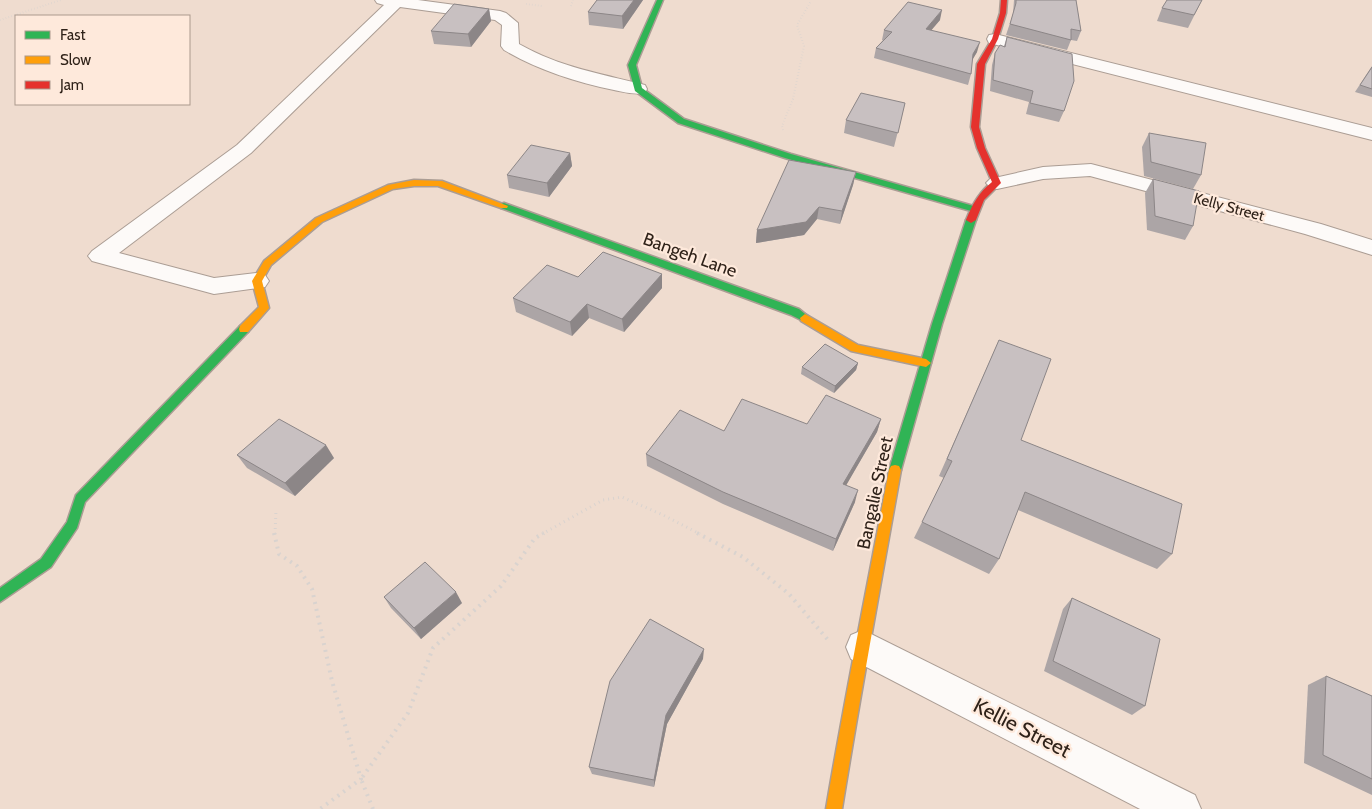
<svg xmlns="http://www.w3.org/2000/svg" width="1372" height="809" viewBox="0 0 1372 809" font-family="Cabin,sans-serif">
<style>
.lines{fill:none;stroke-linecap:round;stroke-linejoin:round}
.street-casing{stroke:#ab9d94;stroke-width:2}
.fast-casing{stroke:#ab9d94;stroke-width:3}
.slow-casing{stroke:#ab9d94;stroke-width:3}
.jam-casing{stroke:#ab9d94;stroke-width:3}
.path-far2{stroke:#d9d3cf;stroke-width:2;stroke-dasharray:0.5 2.5;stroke-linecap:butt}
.path-far1{stroke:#d9d3cf;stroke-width:3;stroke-dasharray:1 4;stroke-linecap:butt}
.path{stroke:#d9d3cf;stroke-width:4;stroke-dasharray:2 5;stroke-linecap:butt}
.street{fill:#fdfaf8;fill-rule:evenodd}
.fast{fill:#30b455;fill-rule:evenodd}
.slow{fill:#ff9f0a;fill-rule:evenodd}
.jam{fill:#e5322d;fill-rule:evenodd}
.wall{fill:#aca5a6}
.shaded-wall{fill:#8c8687}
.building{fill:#c8c0c1;stroke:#8c8687}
.labels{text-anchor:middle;stroke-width:4.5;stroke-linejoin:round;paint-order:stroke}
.far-street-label{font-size:15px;fill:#2f2219;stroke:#fee9db}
.street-label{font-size:18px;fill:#2f2219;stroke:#fee9db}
.near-street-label{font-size:21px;fill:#2f2219;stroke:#fee9db}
</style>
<rect width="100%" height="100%" fill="#efdccf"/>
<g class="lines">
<defs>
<g id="street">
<path d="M375 0H418L500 11 506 13 518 23 519 44C562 68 598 73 645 85L647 89 645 93C634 95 624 92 614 90 575 82 538 70 504 50L501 46 502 25 495 20 400 7 251 153 119 253 214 278 257 273 265 275 269 281 265 287 214 294 92 261 88 256 92 251 237 145 384 5 377 3Z"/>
<path d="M995 34 1372 128V140L989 43 987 39 989 35Z"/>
<path d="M1091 164 1321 224 1372 240V255L1305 234 1090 176 1043 179 997 189 990 187 986 183 990 179 1043 167Z"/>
<path d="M863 630 1195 795 1201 809H1140L851 659 846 647 851 635Z"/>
</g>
<g id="fast">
<path d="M657 0H663L636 65 642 88 684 119 791 154 977 207 978 209 977 211H971L785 158 678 123 635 91 628 65Z"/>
<path d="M504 203 799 309 810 318 805 322 791 315 501 208V204Z"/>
<path d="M971 217 976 220 942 324 901 470 899 474 895 475 891 474 889 470 932 324 966 220Z"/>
<path d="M244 325 248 326 249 329 248 332 85 502 77 528 51 567 0 602V588L41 559 67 522 76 495 240 326Z"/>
</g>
<g id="slow">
<path d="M414 180 442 181 508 206 507 208H501L438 186H414L393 189 322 222 271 265 262 281 269 308 248 332H240L239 329 240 326 259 307 252 281 264 261 316 218 388 185Z"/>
<path d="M805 314 858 345 926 359 931 363 926 367 851 351 801 321 800 318Z"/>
<path d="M895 465 899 466 901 470C881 583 860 696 842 809H826C845 696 868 583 889 470L891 466Z"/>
</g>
<path id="jam" d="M1001 0H1007L1006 13 998 39 985 64 979 127 985 148 1001 183 984 200 976 220 971 223 966 220C972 205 979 192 992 182L977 148 971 127 977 64 992 39 1000 13Z"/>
</defs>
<!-- street casing -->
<use href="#street" class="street-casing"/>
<!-- fast casing -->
<use href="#fast" class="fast-casing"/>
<!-- slow casing -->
<use href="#slow" class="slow-casing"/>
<!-- jam casing -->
<use href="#jam" class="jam-casing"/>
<!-- path-far2 -->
<g class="path-far2">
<path d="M526 4 542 6"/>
<path d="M571 6 573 0"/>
<path d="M0 20 61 0"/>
<path d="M783 130 782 126 793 99 804 46 797 25 811 1"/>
</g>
<!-- path-far1 -->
<g class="path-far1">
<path d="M275 534 276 510"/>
<path d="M542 534 603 500 622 497 663 515 700 534"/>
</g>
<!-- path -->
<g class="path">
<path d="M274 533 279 554 297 566 312 589 332 681 361 779 320 809"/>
<path d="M697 533 743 557 789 594 828 640"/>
<path d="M373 809 361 779 408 713 433 648 501 586 535 538 544 533"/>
</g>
<!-- street -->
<use href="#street" class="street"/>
<!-- fast -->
<use href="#fast" class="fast"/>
<!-- slow -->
<use href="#slow" class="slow"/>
<!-- jam -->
<use href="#jam" class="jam"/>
</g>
<!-- wall -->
<g class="wall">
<path d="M597 0H643L623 29 589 25 588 12Z"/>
<path d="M1014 0H1076L1081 31 1077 41 1071 40 1067 50 1006 35 1013 14Z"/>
<path d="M1202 0 1188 28 1157 21 1162 8Z"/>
<path d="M489 9 491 21 471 47 434 44 431 31Z"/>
<path d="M940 20 931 30 977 52 972 60 971 74 968 85 874 58 876 48 883 40H882L884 30Z"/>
<path d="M1007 37 1064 111 1059 122 1026 114 1029 102 990 91 992 65 995 53 1004 46Z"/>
<path d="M1372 66V97L1355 92Z"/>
<path d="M905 103 894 147 844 133 846 120Z"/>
<path d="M1149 133 1201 175 1193 189 1144 176 1142 147Z"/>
<path d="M570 153 572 166 549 197 509 188 507 175Z"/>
<path d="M856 172 853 185 840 224 817 219 804 235 756 243 757 230Z"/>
<path d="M1153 179 1193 226 1185 240 1147 230 1145 193Z"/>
<path d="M662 274V288L624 332 589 318 572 336 516 312 513 298 578 277Z"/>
<path d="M999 340 1021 440 1172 554 1157 569 1018 510 999 559 989 574 914 538 944 478 939 476Z"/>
<path d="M858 363 856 370 834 393 801 374 802 367Z"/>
<path d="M881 419 877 432 846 485 855 502 833 551 723 504 647 466 646 454 724 431 807 424Z"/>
<path d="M237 455 334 458 295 496 247 468Z"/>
<path d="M384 597 462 603 421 639 391 608Z"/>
<path d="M1072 598 1145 706 1132 715 1044 671 1063 609Z"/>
<path d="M703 659 667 724 654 787 592 774 589 767Z"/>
<path d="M1326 676 1372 696V795L1304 763 1308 685Z"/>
</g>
<!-- shaded-wall -->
<g class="shaded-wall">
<path d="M634 0H643L623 29 622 16Z"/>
<path d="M489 9 491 21 471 47 468 34Z"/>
<path d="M942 10 940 20 924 39 926 29Z"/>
<path d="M980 42 977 52 970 64 973 54Z"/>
<path d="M570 153 572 166 549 197 547 183Z"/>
<path d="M856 172 853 185 840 224 842 211Z"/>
<path d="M819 207 817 219 804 235 756 243 757 230Z"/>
<path d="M662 274V288L624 332 622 319Z"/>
<path d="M587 304 589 318 572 336 570 322Z"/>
<path d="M858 363 856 370 834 393 835 386Z"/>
<path d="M881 419 877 432 840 496 843 484Z"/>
<path d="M326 445 334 458 295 496 285 483Z"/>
<path d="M858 490 855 502 833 551 836 539Z"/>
<path d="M456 592 462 603 421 639 414 628Z"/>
<path d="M704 649 703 659 667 724 654 787V780L666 715Z"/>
</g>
<!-- building -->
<g class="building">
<path d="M597 0H634L622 16 588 12Z"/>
<path d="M1016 0H1076L1081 31 1071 29V40L1010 24 1016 3Z"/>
<path d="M1167 0H1202L1194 15 1162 8Z"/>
<path d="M908 2 942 10 926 29 980 42 973 54 971 74 876 48 892 32 884 30Z"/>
<path d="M454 4 489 9 468 34 431 31Z"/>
<path d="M1007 37 1072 54 1074 81 1064 111 1030 103 1033 91 993 80 995 53 1000 45 1005 47Z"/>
<path d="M1372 67V89L1360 85Z"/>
<path d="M861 93 905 103 898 133 846 120Z"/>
<path d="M1149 133 1206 143 1201 175 1151 162Z"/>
<path d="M531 145 570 153 547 183 507 175Z"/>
<path d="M789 160 856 172 842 211 819 207 806 222 757 230Z"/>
<path d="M1153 179 1199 191 1193 226 1155 216Z"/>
<path d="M603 252 662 274 622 319 587 304 570 322 513 298 547 265 578 277Z"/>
<path d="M999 340 1051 359 1021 440 1182 504 1172 554 1025 492 999 559 922 522 952 461 947 459Z"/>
<path d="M825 344 858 363 835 386 802 367Z"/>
<path d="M826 395 881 419 843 484 858 490 836 539 723 492 646 454 680 410 724 431 742 399 807 424Z"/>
<path d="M279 419 326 445 285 483 237 455Z"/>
<path d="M425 562 456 592 414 628 384 597Z"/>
<path d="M1072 598 1160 639 1145 706 1053 661Z"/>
<path d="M650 619 704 649 666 715 654 780 589 767 610 681Z"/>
<path d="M1326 676 1372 696V779L1323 755Z"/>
</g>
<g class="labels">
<!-- far-street labels -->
<g class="far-street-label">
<text transform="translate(1229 207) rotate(15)" y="5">Kelly Street</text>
</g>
<!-- street labels -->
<g class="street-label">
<text transform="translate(690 255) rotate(20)" y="6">Bangeh Lane</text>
<text transform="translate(875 493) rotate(-78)" y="6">Bangalie Street</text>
</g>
<!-- near-street labels -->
<g class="near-street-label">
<text transform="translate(1022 728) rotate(27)" y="7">Kellie Street</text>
</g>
</g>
<!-- legend -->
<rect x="15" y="15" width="175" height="90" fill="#fee9db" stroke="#ab998d"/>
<rect x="25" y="31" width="25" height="8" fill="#30b455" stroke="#ab998d"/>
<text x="60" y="40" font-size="15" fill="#2f2219">Fast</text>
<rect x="25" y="56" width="25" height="8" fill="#ff9f0a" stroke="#ab998d"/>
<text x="60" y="65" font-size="15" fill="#2f2219">Slow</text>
<rect x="25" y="81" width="25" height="8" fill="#e5322d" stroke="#ab998d"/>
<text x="60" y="90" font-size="15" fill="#2f2219">Jam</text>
</svg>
